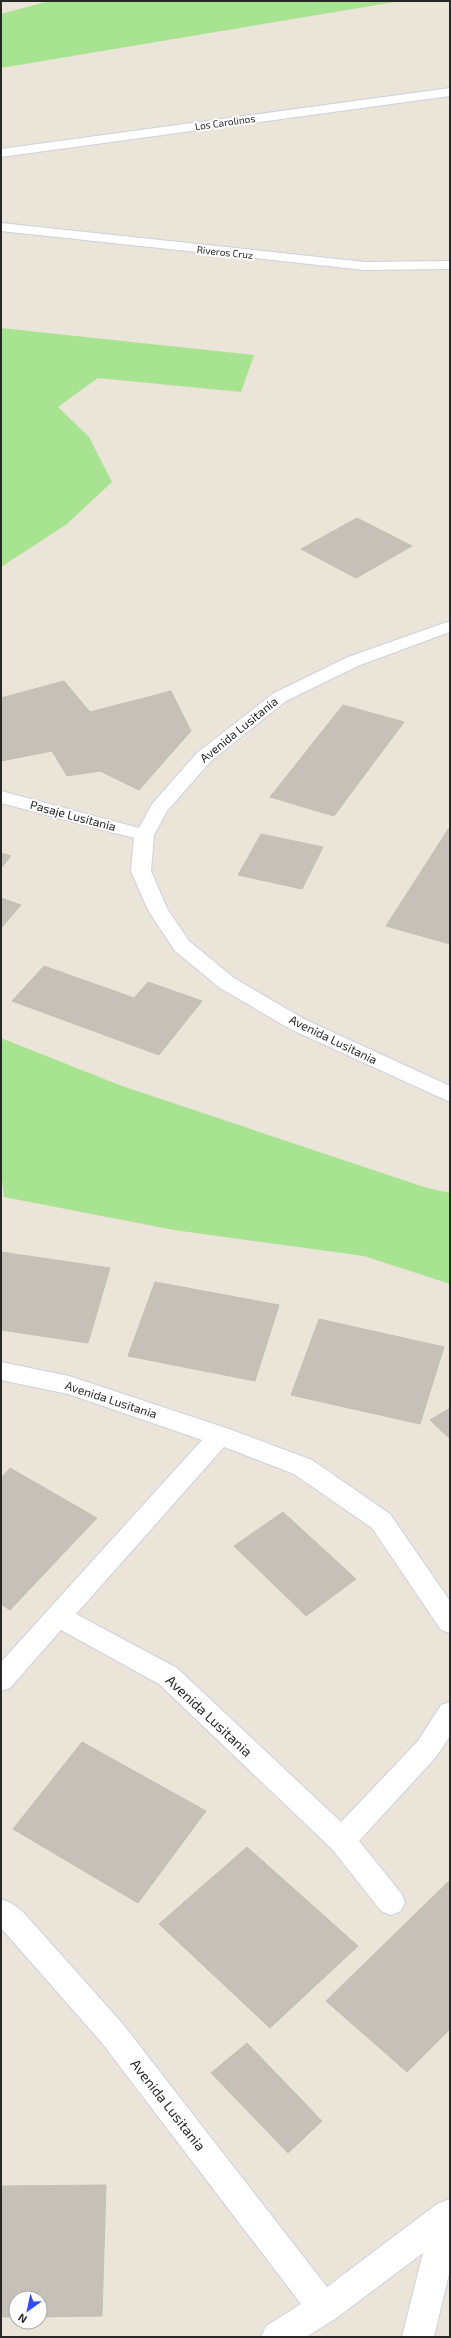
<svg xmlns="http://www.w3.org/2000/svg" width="451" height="2338" viewBox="0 0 451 2338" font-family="'Exo 2',sans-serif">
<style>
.green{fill:#a8e392}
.building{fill:#c6c1b8;stroke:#c5c0b2}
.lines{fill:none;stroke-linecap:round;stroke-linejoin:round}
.minor-casing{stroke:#cdd0e1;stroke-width:2}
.minor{fill:#fff;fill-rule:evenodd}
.labels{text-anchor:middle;stroke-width:4;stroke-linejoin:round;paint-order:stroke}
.far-street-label{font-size:10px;fill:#272727;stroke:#fff}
.street-label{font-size:12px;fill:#272727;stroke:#fff}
.near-street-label{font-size:14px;fill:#272727;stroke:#fff}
</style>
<rect width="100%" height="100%" fill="#ebe4d8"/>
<!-- green -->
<g class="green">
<path d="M49 1H401L1 68V14Z"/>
<path d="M1 328 254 355 241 392 98 378 58 407 89 437 112 482 67 524 1 567Z"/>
<path d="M1 1038 122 1086 424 1187 450 1193V1284L364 1256 174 1230 4 1197 1 1173Z"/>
</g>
<!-- building -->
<g class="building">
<path d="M357 518 412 546 356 578 301 549Z"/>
<path d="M64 681 90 712 171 691 191 731 139 790 100 771 67 776 52 751 1 761V698Z"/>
<path d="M343 705 404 722 334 816 270 797Z"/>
<path d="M449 828 450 944 386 926Z"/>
<path d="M261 834 323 847 302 889 238 875Z"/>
<path d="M1 853 11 856 1 868Z"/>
<path d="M1 898 21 905 1 928Z"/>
<path d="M44 966 134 998 148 982 202 1001 159 1055 12 1001Z"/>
<path d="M1 1252 110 1268 88 1343 1 1330Z"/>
<path d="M155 1282 279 1305 255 1381 128 1356Z"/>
<path d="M319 1319 444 1347 420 1424 291 1395Z"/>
<path d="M450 1408V1439L430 1420Z"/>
<path d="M10 1468 97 1518 10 1610 1 1604V1478Z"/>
<path d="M283 1512 356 1579 306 1616 234 1546Z"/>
<path d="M82 1742 206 1811 138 1903 13 1829Z"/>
<path d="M247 1847 358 1946 270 2028 159 1924Z"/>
<path d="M449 1881 450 2029 407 2072 326 2001Z"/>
<path d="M247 2043 322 2121 288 2153 211 2073Z"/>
<path d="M106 2185 102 2316 40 2317V2298H16V2317H1V2186Z"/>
</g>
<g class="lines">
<defs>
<g id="minor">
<path d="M450 88V96L1 157V149Z"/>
<path d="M1 223 365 262 450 261V269L365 270 1 231Z"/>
<path d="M450 621V632L360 665 286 701 211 761 167 811 154 835 151 871 168 910 189 941 234 978 304 1019 450 1086V1102L290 1029 220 988 175 951 148 910 131 871 134 838 1 803V791L139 828 152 804 197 753 274 693 348 657Z"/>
<path d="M1 1362 69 1376 229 1429 312 1460 390 1514 450 1601V1633L441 1630 372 1528 294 1474 224 1447 76 1614 177 1668 341 1822 418 1741 441 1705 450 1702V1736L436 1757 359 1841 401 1893 405 1902 401 1911 391 1915 381 1911 332 1849 159 1684 61 1630 10 1688 1 1691V1662L202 1440 68 1394 1 1380Z"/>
<path d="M1 1899 11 1903 23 1912 122 2023 327 2287 437 2204 450 2199V2270L434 2337H402L423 2253 335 2319 306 2337H261L266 2326 301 2304 102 2043 1 1928Z"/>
</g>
</defs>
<!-- minor casing -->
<use href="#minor" class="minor-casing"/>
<!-- minor -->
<use href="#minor" class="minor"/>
</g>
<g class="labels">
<!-- far-street labels -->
<g class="far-street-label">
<text transform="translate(225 122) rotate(-8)" y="4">Los Carolinos</text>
<text transform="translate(225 252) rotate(6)" y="4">Riveros Cruz</text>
</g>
<!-- street labels -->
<g class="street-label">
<text transform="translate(239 730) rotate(-39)" y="4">Avenida Lusitania</text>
<text transform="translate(73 816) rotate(15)" y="4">Pasaje Lusitania</text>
<text transform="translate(333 1040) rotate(26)" y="4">Avenida Lusitania</text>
<text transform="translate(111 1400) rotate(18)" y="4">Avenida Lusitania</text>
</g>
<!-- near-street labels -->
<g class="near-street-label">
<text transform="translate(209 1716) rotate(43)" y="5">Avenida Lusitania</text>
<text transform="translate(168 2105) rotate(52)" y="5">Avenida Lusitania</text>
</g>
</g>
<!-- border -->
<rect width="451" height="2338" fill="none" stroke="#272727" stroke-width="4"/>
<!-- north arrow -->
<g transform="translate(28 2310) rotate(213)"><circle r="19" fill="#ffffff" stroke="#a9a9a9"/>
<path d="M0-3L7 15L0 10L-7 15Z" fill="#324afe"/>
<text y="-6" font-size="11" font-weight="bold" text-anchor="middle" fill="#272727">N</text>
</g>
</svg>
